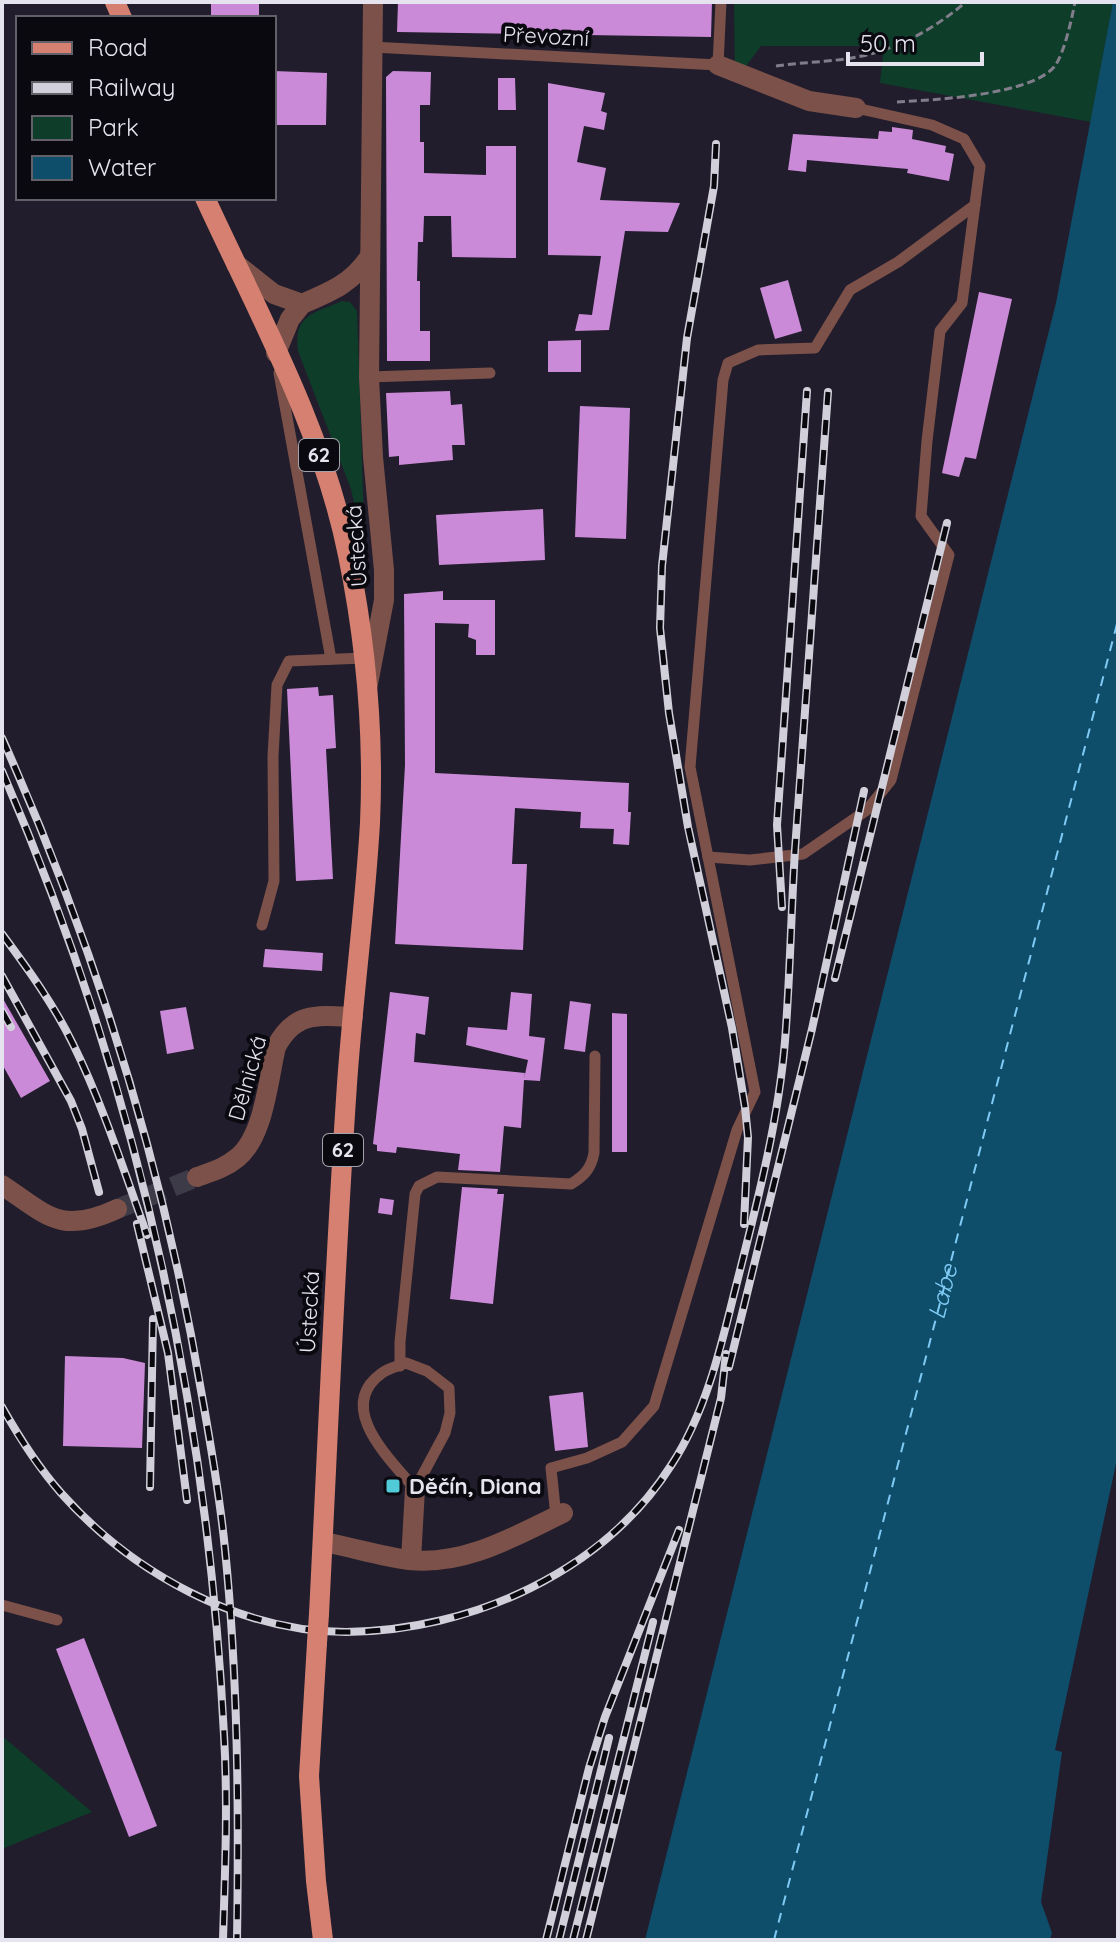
<svg xmlns="http://www.w3.org/2000/svg" width="1120" height="1942" viewBox="0 0 1120 1942" font-family="Quicksand,sans-serif">
<style>
.green{fill:#0e3d29}
.water{fill:#0f4e6b}
.lines{fill:none;stroke-linecap:round;stroke-linejoin:round}
.ferry{stroke:#7fcaf4;stroke-width:2;stroke-dasharray:10 8;stroke-linecap:butt}
.building{fill:#ca8ad7}
.minor-tunnel{stroke:#3e3b49;stroke-width:20;stroke-dasharray:20 10;stroke-linecap:butt}
.path{stroke:#817e8b;stroke-width:3;stroke-dasharray:8 4;stroke-linecap:butt}
.service{stroke:#7b5149;stroke-width:11}
.minor{stroke:#7b5149;stroke-width:20}
.primary{stroke:#d58070;stroke-width:20}
.rail-casing{stroke:#d1cfd9;stroke-width:8}
.rail{stroke:#0a090f;stroke-width:5;stroke-dasharray:15;stroke-linecap:butt}
.primary-bridge{stroke:#d58070;stroke-width:20}
.poi-dot{fill:#52cbd8;stroke:#0a090f;stroke-width:3}
.labels{text-anchor:middle;stroke-width:8;stroke-linejoin:round;paint-order:stroke}
.shield{fill:#0a090f;stroke:#a3a2aa;stroke-width:2}
.shield-label{font-size:20px;font-weight:bold;fill:#e5e3ed}
.street-label{font-size:22px;fill:#e5e3ed;stroke:#0a090f}
.poi-label{font-size:22px;font-weight:bold;fill:#e5e3ed;stroke:#0a090f;text-anchor:start}
.water-label{font-size:24px;font-style:italic;fill:#7fcaf4;stroke:#0a090f}
</style>
<rect width="100%" height="100%" fill="#211d2c"/>
<!-- green -->
<g class="green">
<path d="M734 2H1113L1091 122 880 83 884 46H761L735 81Z"/>
<path d="M342 301 350 302 357 311 365 551 351 489 298 351C293 314 315 313 342 301Z"/>
<path d="M2 1736 92 1812 2 1849Z"/>
</g>
<!-- water -->
<path class="water" d="M1113 2H1118V1454L1055 1750 1062 1752 1041 1902 1052 1933 1050 1940H645L1056 303Z"/>
<g class="lines">
<!-- ferry -->
<path class="ferry" id="s1" d="M774 1940 1118 620"/>
</g>
<!-- building -->
<g class="building">
<rect x="211" y="2" width="48" height="16"/>
<path d="M398 2H712L711 37 397 32Z"/>
<path d="M274 71 327 73 326 125H274Z"/>
<path d="M393 71 431 72 430 105H420V142H424V173L486 175V146H516V258L452 257 451 216H424L423 242H418L417 281H420V331H430V361H387L386 77Z"/>
<path d="M498 78H515L516 110H498Z"/>
<path d="M548 83 605 93 601 111 607 113 604 130 584 126 577 162 606 168 600 200 680 203 668 232 625 231 609 330 575 331 579 314 592 315 601 256 548 255Z"/>
<path d="M892 127 913 130 912 139 946 146 945 152 954 154 949 181 907 173 908 169 807 160 806 172 788 170 793 134 878 139 879 131 892 132Z"/>
<path d="M788 280 802 331 775 339 760 288Z"/>
<path d="M979 292 1012 299 976 459 965 457 959 477 942 473Z"/>
<path d="M581 340V372H548V341Z"/>
<path d="M450 391 451 405 462 404 465 445H452L453 460 399 465V456L389 457 386 393Z"/>
<path d="M580 406 630 408 626 539 575 537Z"/>
<path d="M543 509 545 560 439 565 436 515Z"/>
<path d="M443 591V600H495V655H476V640L468 637 469 624 435 623V773L629 783 628 812H631L629 845 613 844 614 829 580 828 581 812 515 808 512 864H527L523 950 395 944 405 765 404 594Z"/>
<path d="M318 687 319 696 333 695 336 748 326 749 333 879 296 881 287 689Z"/>
<path d="M265 949 323 953 322 971 263 967Z"/>
<path d="M390 992 429 997 425 1035 416 1033 414 1062 525 1073 524 1079 528 1060 466 1045 468 1027 507 1030 511 992 532 994 529 1036 545 1038 540 1081 524 1080 521 1128 504 1126 500 1172 458 1170 460 1154 397 1147 396 1153 377 1151V1145L373 1144Z"/>
<path d="M2 997 50 1081 21 1098 2 1064Z"/>
<path d="M570 1001 591 1004 585 1052 564 1049Z"/>
<path d="M186 1007 194 1049 167 1054 160 1011Z"/>
<path d="M612 1013 627 1014V1152H612Z"/>
<path d="M462 1187 498 1189 497 1194H504L493 1304 450 1299Z"/>
<path d="M380 1198 394 1200 392 1215 378 1213Z"/>
<path d="M65 1356 123 1358 145 1363 142 1448 63 1446Z"/>
<path d="M583 1392 588 1447 555 1451 549 1396Z"/>
<path d="M84 1638 157 1826 129 1837 56 1649Z"/>
</g>
<g class="lines">
<!-- minor-tunnel -->
<path class="minor-tunnel" d="M117 1209 197 1177"/>
<!-- path -->
<g class="path">
<path d="M776 66C804 62 834 62 862 56 902 47 935 28 966 2"/>
<path d="M897 102C934 100 1030 95 1054 67 1064 55 1072 18 1075 2"/>
</g>
<!-- service -->
<g class="service">
<path d="M372 47 718 65 721 2"/>
<path d="M279 373 331 659"/>
<path d="M369 377 490 373"/>
<path d="M708 857 750 860 803 854 867 810 891 780 949 555 921 516 927 441 940 331 962 303 980 166 964 139 932 125 856 108"/>
<path d="M262 925 274 881 273 756 277 685 289 661 364 658"/>
<path d="M406 1363 427 1371 449 1388 450 1413 445 1433 415 1489C390 1459 334 1407 382 1373 389 1368 399 1366 406 1363Z"/>
<path d="M400 1366V1342L415 1194 419 1186 437 1177 571 1184C584 1176 591 1169 594 1153L595 1056"/>
<path d="M556 1517 551 1468 587 1458 622 1442 654 1406 737 1130 755 1092 690 767 723 380 728 363 758 350 815 348 850 290 898 262 975 205"/>
<path d="M2 1605 57 1620"/>
</g>
<!-- minor -->
<g class="minor">
<path d="M718 65 809 101 856 108"/>
<path d="M236 264 274 294 302 304C330 292 353 283 370 256"/>
<path d="M276 353 290 319 302 304"/>
<path d="M368 684 384 600V570L373 457 369 377 373 2"/>
<path d="M197 1177C211 1172 225 1168 237 1158 264 1137 268 1080 276 1047 294 1012 317 1015 353 1017"/>
<path d="M2 1185C48 1216 61 1235 117 1209"/>
<path d="M323 1542C351 1547 380 1556 409 1560 465 1566 515 1536 563 1513"/>
<path d="M411 1560 415 1489"/>
</g>
<!-- primary -->
<g class="primary">
<path d="M115 2 122 18"/>
<path d="M205 198C258 313 323 430 348 555 366 643 374 733 370 823 365 910 353 997 347 1084 335 1260 328 1437 319 1614"/>
<path d="M317 1643 309 1776 316 1881 323 1940"/>
</g>
<defs>
<g id="rail">
<path d="M716 144 714 186 687 338 662 566 660 628 669 713 688 827 732 1028 745 1107 748 1137 744 1224"/>
<path d="M2 738C96 948 164 1169 202 1396 211 1446 220 1498 225 1549 238 1679 239 1809 237 1940"/>
<path d="M2 771C136 1080 207 1399 224 1735 228 1803 225 1872 223 1940"/>
<path d="M782 907 777 825 807 391"/>
<path d="M2 934C28 969 54 1005 73 1044 103 1105 124 1171 147 1235"/>
<path d="M2 976 71 1101 82 1129 99 1192"/>
<path d="M835 978 947 523"/>
<path d="M2 1011 11 1027"/>
<path d="M137 1224 168 1353 187 1500"/>
<path d="M729 1367 812 1029 864 791"/>
<path d="M2 1407C19 1437 38 1467 61 1493 131 1572 239 1632 346 1632 471 1631 604 1572 672 1464 705 1413 720 1351 734 1294 755 1211 778 1126 785 1041 790 978 791 914 795 850 806 697 817 545 828 392"/>
<path d="M150 1487 153 1319"/>
<path d="M546 1940 589 1768 605 1717 679 1530"/>
<path d="M559 1940 609 1738"/>
<path d="M573 1940 653 1622"/>
<path d="M586 1940 721 1398 726 1354"/>
</g>
</defs>
<!-- rail casing -->
<use href="#rail" class="rail-casing"/>
<!-- rail -->
<use href="#rail" class="rail"/>
<!-- primary-bridge -->
<path class="primary-bridge" d="M317 1643 319 1614"/>
</g>
<!-- markers -->
<rect class="poi-dot" x="385" y="1478" width="16" height="16" rx="4"/>
<g class="labels">
<!-- shield labels -->
<g class="shield">
<rect x="299" y="439" width="40" height="32" rx="6"/>
<rect x="323" y="1134" width="40" height="32" rx="6"/>
</g>
<g class="shield-label">
<text x="319" y="462">62</text>
<text x="343" y="1157">62</text>
</g>
<!-- street labels -->
<g class="street-label">
<text transform="translate(546 36) rotate(3)" y="8">Převozní</text>
<text transform="translate(356 546) rotate(-94)" y="8">Ústecká</text>
<text transform="translate(247 1078) rotate(-74)" y="8">Dělnická</text>
<text transform="translate(309 1312) rotate(-87)" y="8">Ústecká</text>
</g>
<!-- poi labels -->
<g class="poi-label">
<text x="409" y="1494">Děčín, Diana</text>
</g>
<!-- water labels -->
<g class="water-label">
<text dy="8" stroke="none"><textPath href="#s1" startOffset="670">Labe</textPath></text>
</g>
</g>
<!-- border -->
<rect width="1120" height="1942" fill="none" stroke="#e5e3ed" stroke-width="8"/>
<!-- legend -->
<rect x="16" y="16" width="260" height="184" fill="#0a090f" stroke="#626068" stroke-width="2"/>
<rect x="32" y="42" width="40" height="12" fill="#d58070" stroke="#626068" stroke-width="2"/>
<text x="88" y="56" font-size="24" fill="#e5e3ed">Road</text>
<rect x="32" y="82" width="40" height="12" fill="#d1cfd9" stroke="#626068" stroke-width="2"/>
<text x="88" y="96" font-size="24" fill="#e5e3ed">Railway</text>
<rect x="32" y="116" width="40" height="24" fill="#0e3d29" stroke="#626068" stroke-width="2"/>
<text x="88" y="136" font-size="24" fill="#e5e3ed">Park</text>
<rect x="32" y="156" width="40" height="24" fill="#0f4e6b" stroke="#626068" stroke-width="2"/>
<text x="88" y="176" font-size="24" fill="#e5e3ed">Water</text>
<!-- scale -->
<path d="M848 52v12h134v-12" fill="none" stroke="#e5e3ed" stroke-width="4"/>
<text x="860" y="52" font-size="24" fill="#e5e3ed" stroke="#0a090f" stroke-width="6" paint-order="stroke">50 m</text>
</svg>
